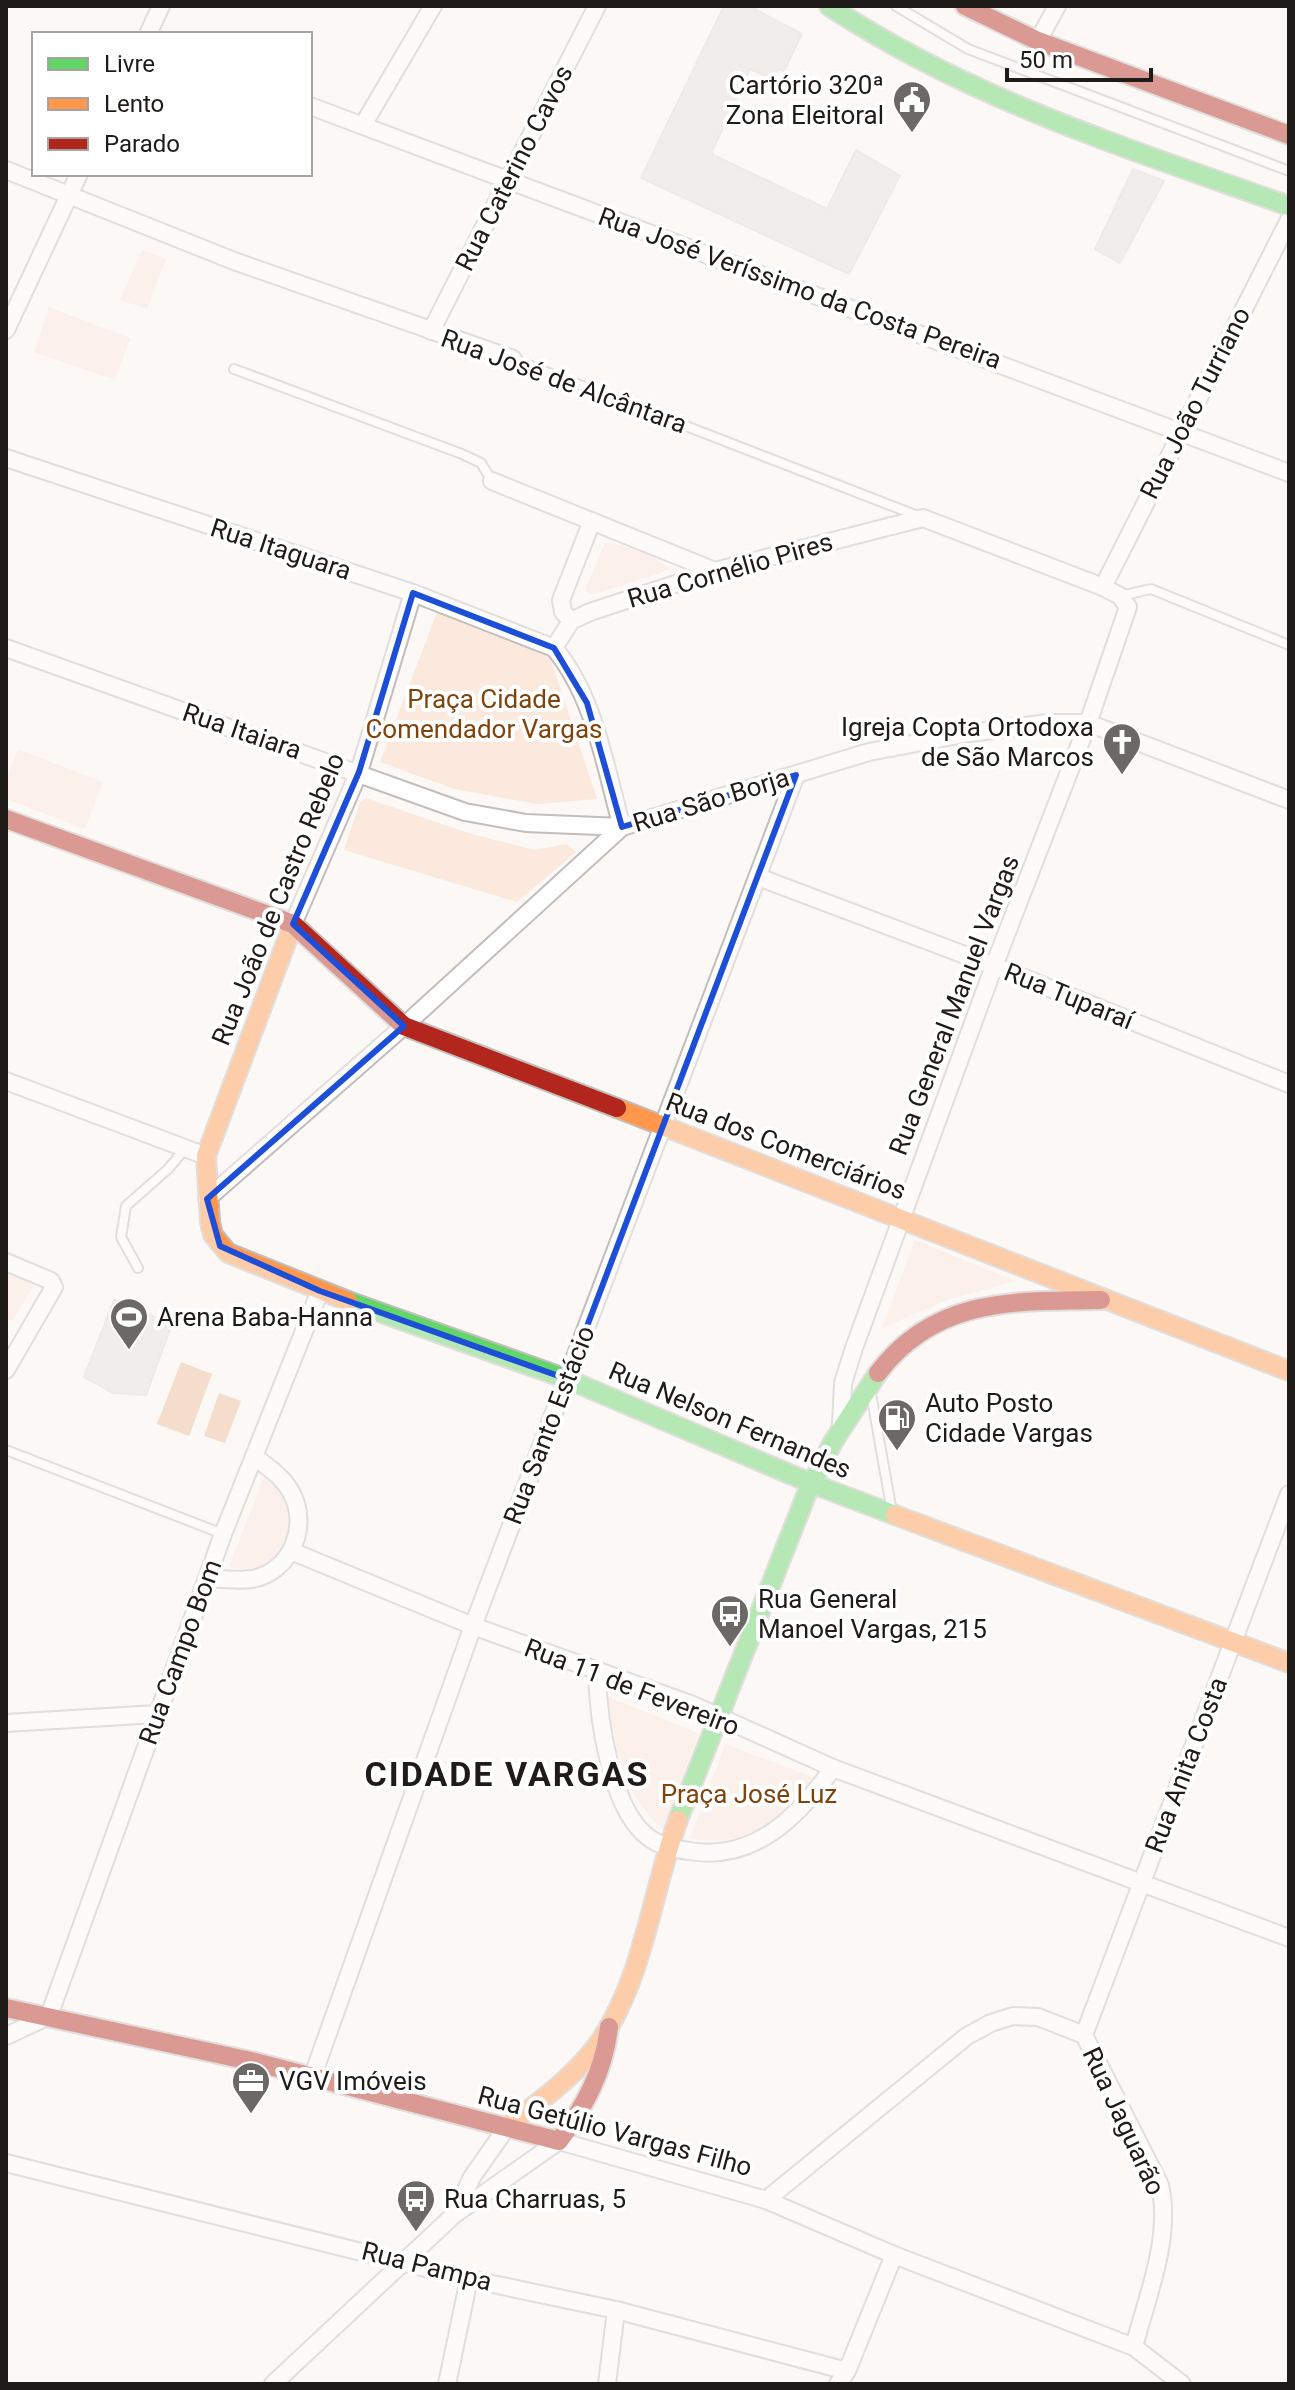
<svg xmlns="http://www.w3.org/2000/svg" width="1295" height="2390" viewBox="0 0 1295 2390" font-family="Roboto,sans-serif">
<style>
.green{fill:#fae9dc}
.water{fill:#ecbc9a}
.building{fill:#e2e0de;stroke:#dddad8;stroke-width:2}
.lines{fill:none;stroke-linecap:round;stroke-linejoin:round}
.lane-casing{stroke:#c1bebb;stroke-width:12}
.street-casing{stroke:#c1bebb;stroke-width:20}
.fast-casing{stroke:#c1bebb;stroke-width:22}
.slow-casing{stroke:#c1bebb;stroke-width:22}
.jam-casing{stroke:#c1bebb;stroke-width:22}
.lane{stroke:#fefefe;stroke-width:8}
.street{stroke:#fefefe;stroke-width:16}
.fast{stroke:#63d668;stroke-width:18}
.slow{stroke:#ff974d;stroke-width:18}
.jam{stroke:#b3261e;stroke-width:18}
.marked{fill:none;stroke:#1d4ed8;stroke-width:6;stroke-linejoin:round}
.labels{text-anchor:middle;stroke-width:8;stroke-linejoin:round;paint-order:stroke}
.poi-label{font-size:26px;fill:#1e1b19;stroke:#fff;text-anchor:start}
.street-label{font-size:26px;fill:#1e1b19;stroke:#fff}
.park-label{font-size:26px;fill:#81430c;stroke:#fff}
.district-label{font-size:34px;font-weight:bold;letter-spacing:2px;fill:#1e1b19;stroke:#fff}
</style>
<rect width="100%" height="100%" fill="#fbf8f5"/>
<!-- green -->
<g class="green">
<path d="M142 250 166 259 147 309 120 300Z"/>
<path d="M49 307 130 338 115 380 34 352Z"/>
<path d="M605 543C627 544 654 554 670 570L592 595 585 590Z"/>
<path d="M437 612 549 654 597 799 538 804 454 789 380 762Z"/>
<path d="M18 749 103 782 85 829 6 799V781Z"/>
<path d="M366 798 468 833 535 850 567 844 576 852 517 902 344 850 360 802Z"/>
<path d="M915 1240 1015 1281 944 1301 882 1328Z"/>
<path d="M6 1273 34 1286 12 1321 6 1318Z"/>
<path d="M266 1471C309 1507 291 1581 229 1567Z"/>
<path d="M608 1697 699 1733 663 1829C620 1790 617 1752 608 1697Z"/>
<path d="M725 1744 815 1778C776 1828 756 1847 690 1839Z"/>
</g>
<!-- water -->
<g class="water">
<path d="M181 1362 212 1374 189 1436 157 1424Z"/>
<path d="M219 1393 241 1401 225 1443 204 1436Z"/>
</g>
<!-- building -->
<g class="building">
<path d="M724 6H749L802 34 784 71 778 69 774 80 750 69 711 154 827 209 856 150 900 176 849 274 641 178Z"/>
<path d="M1133 169 1164 181 1120 263 1095 249Z"/>
<path d="M114 1300 172 1324 146 1395 113 1393 84 1377Z"/>
</g>
<g class="lines">
<defs>
<g id="lane">
<path d="M896 6 968 49 1289 171"/>
<path d="M513 359 918 516"/>
<path d="M234 369 462 454 481 463 492 481"/>
<path d="M1120 596 1151 589 1289 645"/>
<path d="M138 1268 121 1237 126 1206 168 1169 185 1149"/>
<path d="M870 1388 892 1512"/>
<path d="M6 1450 223 1534"/>
</g>
<g id="street">
<path d="M148 34 161 6"/>
<path d="M1038 41 1057 6"/>
<path d="M310 106 1289 473"/>
<path d="M363 125 433 6"/>
<path d="M6 170 234 261 513 359"/>
<path d="M6 330 79 174"/>
<path d="M431 331 597 6"/>
<path d="M6 458 413 593 554 648C595 697 605 767 622 827L526 823 465 812 6 648"/>
<path d="M492 481 715 571"/>
<path d="M1103 587 1289 220"/>
<path d="M571 621 563 612 561 600 592 521"/>
<path d="M554 648 571 621 590 612 715 571 923 518 1103 587 1120 596 1128 607 1088 723 994 966 854 1348 843 1383 841 1424"/>
<path d="M758 877 994 966 1289 1084"/>
<path d="M293 924 359 772 413 593"/>
<path d="M6 1081 206 1156"/>
<path d="M207 1199 404 1026 622 827 869 752 969 733 1048 723H1088L1289 800"/>
<path d="M6 1262 51 1281 54 1287 6 1370"/>
<path d="M291 1551 473 1626 693 1705 833 1768 1289 1938"/>
<path d="M208 1578C222 1579 238 1581 252 1579 291 1572 310 1526 291 1492 283 1477 269 1468 256 1458"/>
<path d="M597 1672C598 1717 610 1808 648 1837 659 1846 675 1849 689 1851 754 1862 798 1817 833 1768"/>
<path d="M6 1723 157 1714"/>
<path d="M1084 2035 1289 1494"/>
<path d="M6 2036 49 2016 223 1534 320 1291"/>
<path d="M312 2078 473 1626 796 775"/>
<path d="M6 2163 469 2279 616 2310 847 2371"/>
<path d="M766 2200 967 2036 991 2023 1013 2016 1038 2017 1084 2035 1160 2185C1172 2238 1147 2296 1134 2347"/>
<path d="M456 2212 472 2177 507 2127"/>
<path d="M273 2384 455 2214 559 2141 766 2200 894 2255 1134 2347 1182 2384"/>
<path d="M447 2384 469 2279"/>
<path d="M607 2384 616 2310"/>
<path d="M838 2384 847 2371 894 2255"/>
</g>
<g id="fast">
<path d="M829 6C971 100 1130 149 1289 206"/>
<path d="M348 1301 567 1379 813 1484 895 1515"/>
<path d="M678 1820 807 1493 833 1442 878 1373"/>
</g>
<g id="slow">
<path d="M293 924 206 1156 210 1222 213 1235 228 1253 348 1301"/>
<path d="M617 1108 1289 1371"/>
<path d="M895 1515 1289 1663"/>
<path d="M507 2127C540 2101 577 2075 601 2040 644 1976 652 1891 678 1820"/>
</g>
<g id="jam">
<path d="M965 6 1038 41 1289 135"/>
<path d="M6 819 293 924 404 1026 617 1108"/>
<path d="M878 1373C935 1297 1015 1301 1101 1300"/>
<path d="M6 2008 255 2062 559 2141C585 2106 604 2071 609 2027"/>
</g>
</defs>
<!-- lane casing -->
<use href="#lane" class="lane-casing"/>
<!-- street casing -->
<use href="#street" class="street-casing"/>
<!-- fast casing -->
<use href="#fast" class="fast-casing"/>
<!-- slow casing -->
<use href="#slow" class="slow-casing"/>
<!-- jam casing -->
<use href="#jam" class="jam-casing"/>
<!-- lane -->
<use href="#lane" class="lane"/>
<!-- street -->
<use href="#street" class="street"/>
<!-- fast -->
<use href="#fast" class="fast"/>
<!-- slow -->
<use href="#slow" class="slow"/>
<!-- jam -->
<use href="#jam" class="jam"/>
</g>
<!-- marked area -->
<path d="M0 0H1295V2390H0ZM413 593 554 648 587 703 622 827 796 775 567 1379 320 1291 220 1246 207 1199 404 1026 293 924 359 772Z" fill="#fbf8f5" fill-opacity=".55" fill-rule="evenodd"/>
<path class="marked" d="M413 593 554 648 587 703 622 827 796 775 567 1379 320 1291 220 1246 207 1199 404 1026 293 924 359 772Z"/>
<!-- icons -->
<defs>
<symbol id="civic-pin" viewBox="-11 -11 22 30"><path d="M0 17L-7.5 6A9.5 9.5 0 1 1 7.5 6Z" fill="#6b6866" stroke="#fff"/><path d="M-.6-6.5H3V-4.5H.6V-3L4-1V1h2V6H-6V1h2V-1L-.6-3ZM-1.2 2.5V6h2.4V2.5Z" fill="#fff"/></symbol>
<symbol id="church-pin" viewBox="-11 -11 22 30"><path d="M0 17L-7.5 6A9.5 9.5 0 1 1 7.5 6Z" fill="#6b6866" stroke="#fff"/><path d="M-1.2-6h2.4v3.5h3.3v2.4h-3.3V6h-2.4V-.1h-3.3v-2.4h3.3Z" fill="#fff"/></symbol>
<symbol id="stadium-pin" viewBox="-11 -11 22 30"><path d="M0 17L-7.5 6A9.5 9.5 0 1 1 7.5 6Z" fill="#6b6866" stroke="#fff"/><path d="M0-5a6.5 5 0 1 0 0 10a6.5 5 0 1 0 0-10ZM-3.5-1.8h7v3.6h-7Z" fill="#fff"/></symbol>
<symbol id="fuel-pin" viewBox="-11 -11 22 30"><path d="M0 17L-7.5 6A9.5 9.5 0 1 1 7.5 6Z" fill="#6b6866" stroke="#fff"/><path d="M-5.5-6h7V0h2V4h1.3V-2.5L3-4.5l.8-.8L6-3V5H2.5V1h-1V6h-7ZM-4.2-4.7v3.2H.2V-4.7Z" fill="#fff"/></symbol>
<symbol id="bus-pin" viewBox="-11 -11 22 30"><path d="M0 17L-7.5 6A9.5 9.5 0 1 1 7.5 6Z" fill="#6b6866" stroke="#fff"/><path d="M-5-6H5V4H4V6H2V4H-2V6H-4V4H-5ZM-3.5-4V0h7V-4ZM-3.5 1.2v1.5H-2V1.2ZM2 1.2v1.5H3.5V1.2Z" fill="#fff"/></symbol>
<symbol id="office-pin" viewBox="-11 -11 22 30"><path d="M0 17L-7.5 6A9.5 9.5 0 1 1 7.5 6Z" fill="#6b6866" stroke="#fff"/><path d="M-6-3h4V-5.5h4V-3h4V5H-6ZM-1-4.5V-3h2v-1.5ZM-6 0V1H6V0Z" fill="#fff"/></symbol>
</defs>
<g fill-rule="evenodd">
<use href="#civic-pin" x="890" y="78" width="44" height="60"/>
<use href="#church-pin" x="1100" y="720" width="44" height="60"/>
<use href="#stadium-pin" x="107" y="1295" width="44" height="60"/>
<use href="#fuel-pin" x="875" y="1396" width="44" height="60"/>
<use href="#bus-pin" x="708" y="1592" width="44" height="60"/>
<use href="#office-pin" x="229" y="2059" width="44" height="60"/>
<use href="#bus-pin" x="394" y="2177" width="44" height="60"/>
</g>
<g class="labels">
<!-- poi labels -->
<g class="poi-label">
<text x="884" y="94" text-anchor="end">Cartório 320ª<tspan x="884" dy="30">Zona Eleitoral</tspan></text>
<text x="1094" y="736" text-anchor="end">Igreja Copta Ortodoxa<tspan x="1094" dy="30">de São Marcos</tspan></text>
<text x="157" y="1326">Arena Baba-Hanna</text>
<text x="925" y="1412">Auto Posto<tspan x="925" dy="30">Cidade Vargas</tspan></text>
<text x="758" y="1608">Rua General<tspan x="758" dy="30">Manoel Vargas, 215</tspan></text>
<text x="279" y="2090">VGV Imóveis</text>
<text x="444" y="2208">Rua Charruas, 5</text>
</g>
<!-- street labels -->
<g class="street-label">
<text transform="translate(514 168) rotate(-63)" y="9">Rua Caterino Cavos</text>
<text transform="translate(800 288) rotate(20)" y="9">Rua José Veríssimo da Costa Pereira</text>
<text transform="translate(564 381) rotate(20)" y="9">Rua José de Alcântara</text>
<text transform="translate(1195 403) rotate(-63)" y="9">Rua João Turriano</text>
<text transform="translate(281 549) rotate(18)" y="9">Rua Itaguara</text>
<text transform="translate(730 570) rotate(-16)" y="9">Rua Cornélio Pires</text>
<text transform="translate(242 731) rotate(19)" y="9">Rua Itaiara</text>
<text transform="translate(711 800) rotate(-17)" y="9">Rua São Borja</text>
<text transform="translate(278 899) rotate(-68)" y="9">Rua João de Castro Rebelo</text>
<text transform="translate(1069 996) rotate(22)" y="9">Rua Tuparaí</text>
<text transform="translate(954 1005) rotate(-69)" y="9">Rua General Manuel Vargas</text>
<text transform="translate(786 1146) rotate(21)" y="9">Rua dos Comerciários</text>
<text transform="translate(730 1420) rotate(23)" y="9">Rua Nelson Fernandes</text>
<text transform="translate(549 1425) rotate(-69)" y="9">Rua Santo Estácio</text>
<text transform="translate(180 1652) rotate(-70)" y="9">Rua Campo Bom</text>
<text transform="translate(632 1687) rotate(21)" y="9">Rua 11 de Fevereiro</text>
<text transform="translate(1186 1765) rotate(-69)" y="9">Rua Anita Costa</text>
<text transform="translate(1124 2121) rotate(65)" y="9">Rua Jaguarão</text>
<text transform="translate(615 2131) rotate(15)" y="9">Rua Getúlio Vargas Filho</text>
<text transform="translate(427 2266) rotate(14)" y="9">Rua Pampa</text>
</g>
<!-- park labels -->
<g class="park-label">
<text x="484" y="708">Praça Cidade<tspan x="484" dy="30">Comendador Vargas</tspan></text>
<text x="749" y="1803">Praça José Luz</text>
</g>
<!-- district labels -->
<g class="district-label">
<text x="507" y="1786">CIDADE VARGAS</text>
</g>
</g>
<!-- border -->
<rect width="1295" height="2390" fill="none" stroke="#1e1b19" stroke-width="16"/>
<!-- legend -->
<rect x="32" y="32" width="280" height="144" fill="#ffffff" stroke="#a5a4a3" stroke-width="2"/>
<rect x="48" y="58" width="40" height="12" fill="#63d668" stroke="#a5a4a3" stroke-width="2"/>
<text x="104" y="72" font-size="24" fill="#1e1b19">Livre</text>
<rect x="48" y="98" width="40" height="12" fill="#ff974d" stroke="#a5a4a3" stroke-width="2"/>
<text x="104" y="112" font-size="24" fill="#1e1b19">Lento</text>
<rect x="48" y="138" width="40" height="12" fill="#b3261e" stroke="#a5a4a3" stroke-width="2"/>
<text x="104" y="152" font-size="24" fill="#1e1b19">Parado</text>
<!-- scale -->
<path d="M1007 68v12h144v-12" fill="none" stroke="#1e1b19" stroke-width="4"/>
<text x="1019" y="68" font-size="24" fill="#1e1b19" stroke="#ffffff" stroke-width="6" paint-order="stroke">50 m</text>
</svg>
